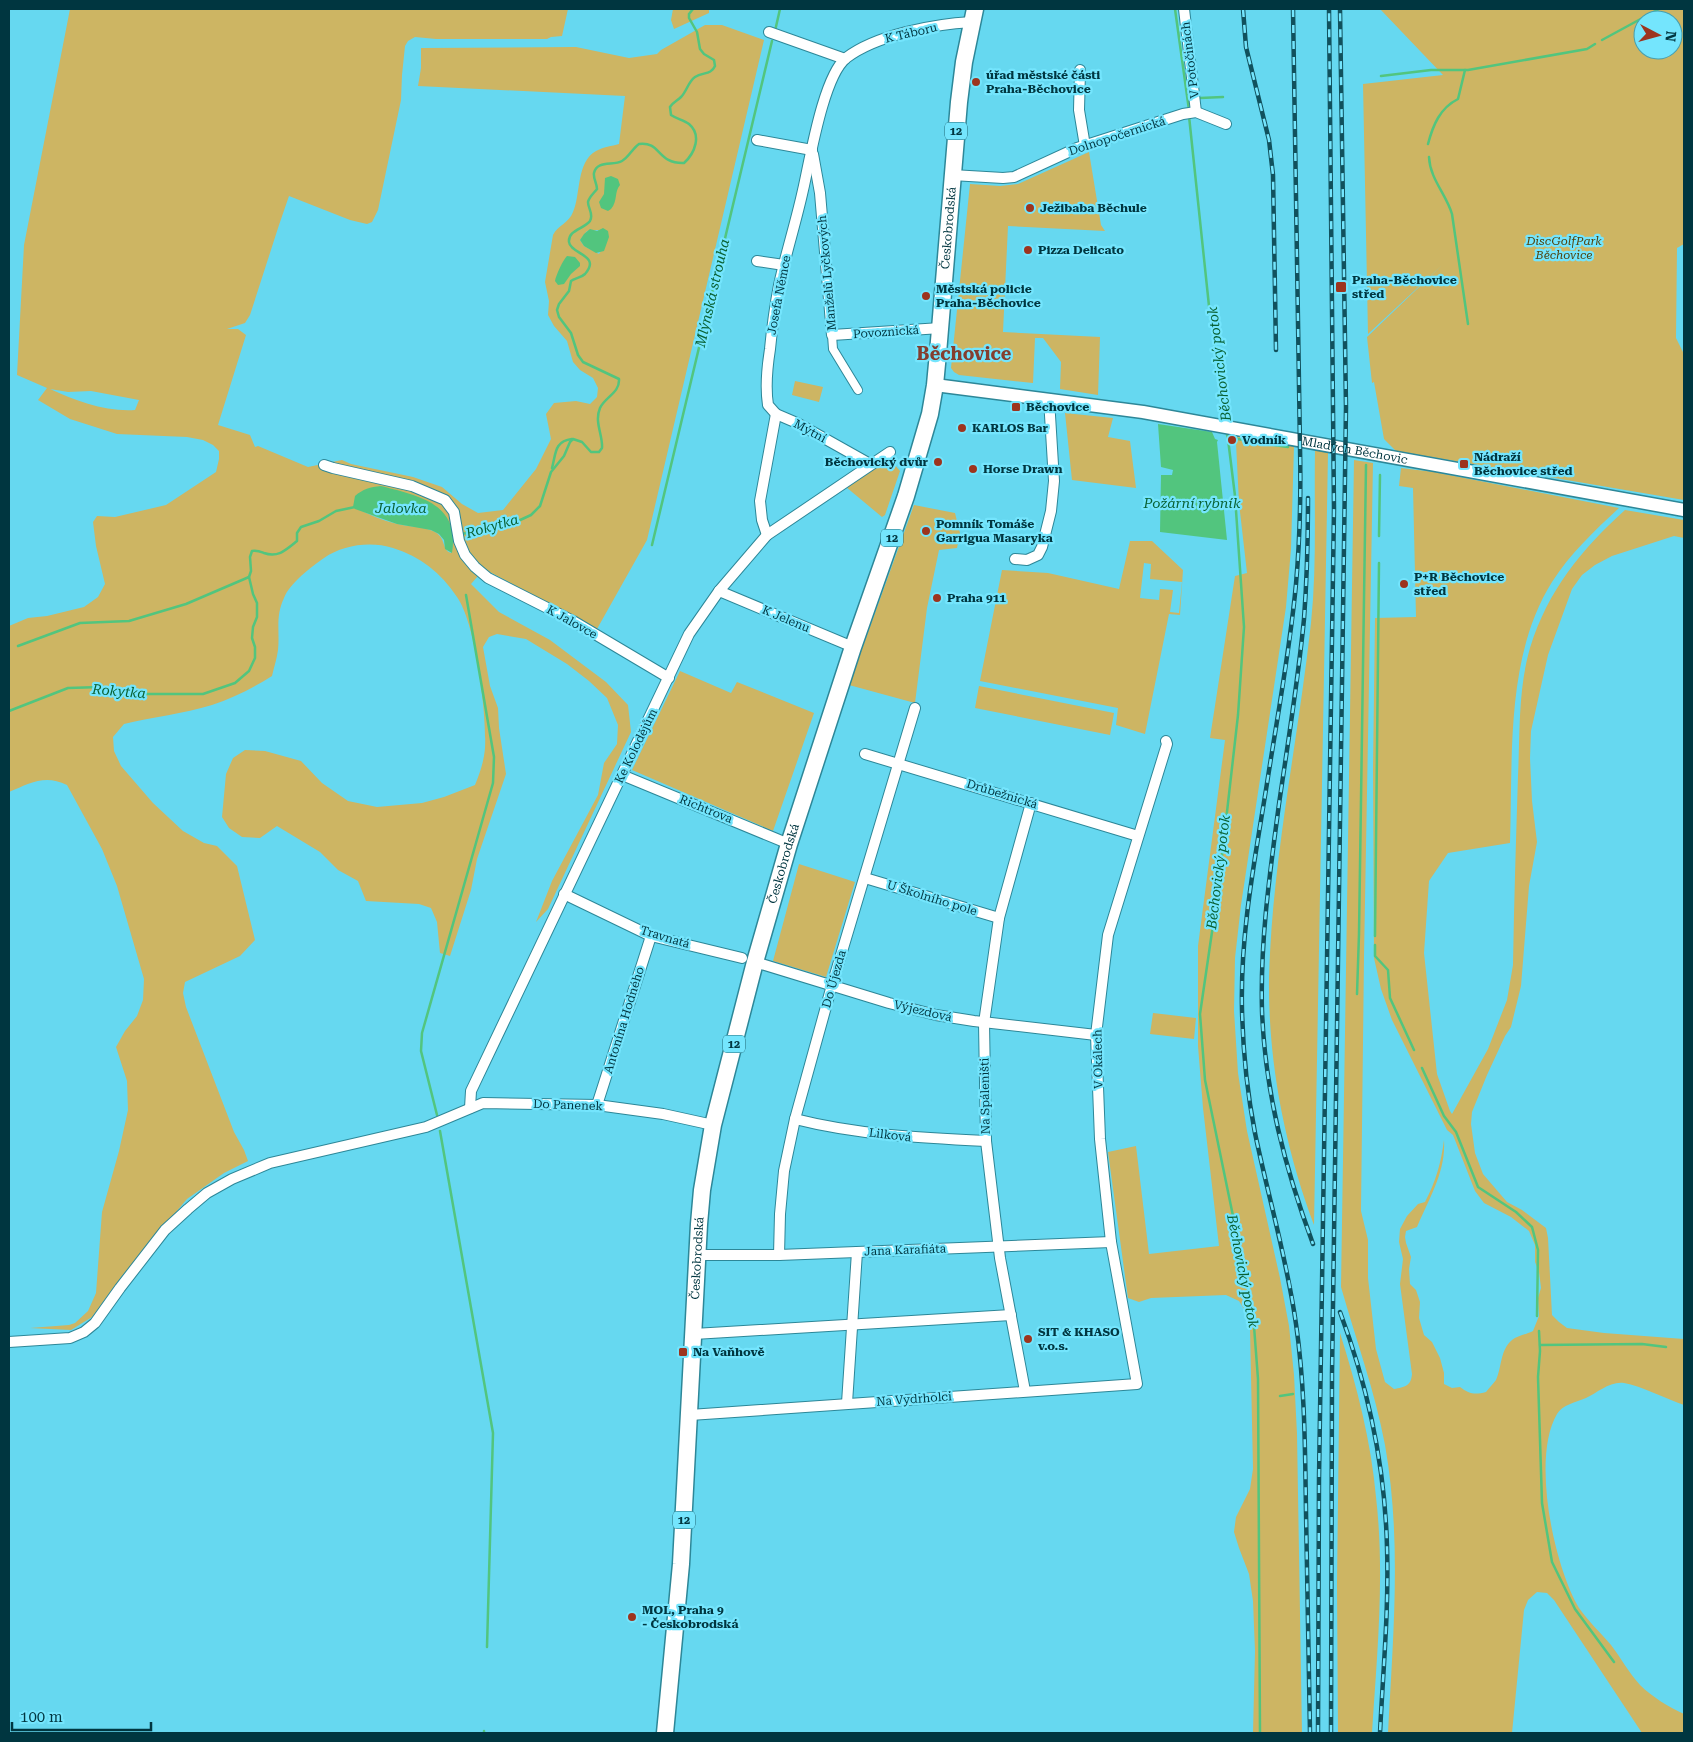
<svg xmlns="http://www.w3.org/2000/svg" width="1693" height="1742" viewBox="0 0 1693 1742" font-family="'Roboto Serif',serif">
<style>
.green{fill:#cdb563;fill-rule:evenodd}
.water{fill:#52c57e}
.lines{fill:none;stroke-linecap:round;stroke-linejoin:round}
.stream{stroke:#52c57e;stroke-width:2.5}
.pedestrian-casing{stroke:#2d8798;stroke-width:10}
.minor-casing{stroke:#2d8798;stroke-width:12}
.tertiary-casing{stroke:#2d8798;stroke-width:15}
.primary-casing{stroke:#2d8798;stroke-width:19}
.pedestrian{stroke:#fff;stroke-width:8}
.minor{stroke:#fff;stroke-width:10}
.tertiary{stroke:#fff;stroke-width:12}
.primary{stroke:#fff;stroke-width:16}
.rail-casing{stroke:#11515d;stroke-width:4.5}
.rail{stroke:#74e5fd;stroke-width:2.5;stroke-dasharray:8;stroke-linecap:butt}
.poi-dot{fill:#9d341e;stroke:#74e5fd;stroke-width:2}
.labels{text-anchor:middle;stroke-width:4.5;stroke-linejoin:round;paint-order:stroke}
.shield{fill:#74e5fd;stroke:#236a79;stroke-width:1}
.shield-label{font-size:11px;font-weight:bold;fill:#003640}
.street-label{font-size:12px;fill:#003640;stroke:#74e5fd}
.poi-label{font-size:12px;font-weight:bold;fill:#003640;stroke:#74e5fd;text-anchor:start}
.park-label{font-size:12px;font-style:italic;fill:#51430e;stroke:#74e5fd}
.water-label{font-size:14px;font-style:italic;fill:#096134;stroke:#74e5fd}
.district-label{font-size:18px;font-weight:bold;fill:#843e2f;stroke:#74e5fd}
</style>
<rect width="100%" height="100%" fill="#66d8f0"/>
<!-- green -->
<g class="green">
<path d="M70 9H568L562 36 551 37 547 39H436L415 37 408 41 405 46 402 75 401 100 378 210 372 222 367 224 350 220 289 196 279 225 250 315 245 323 227 329H238L246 335 218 425 250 435 255 447 258 446 308 467 342 460 351 464 413 477 442 487 462 504 478 513 503 510 536 469 551 439 546 414 554 403 576 401 590 404 597 397 598 388 593 378 580 370 573 362 567 341 554 326 548 315 549 301 545 282 553 235C558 225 569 223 573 212 581 194 576 162 596 151 603 147 612 146 619 144L625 96 418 86 421 68V48L576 47 629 58 657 54 661 50 705 25H722L764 40 647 540 597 629 484 569 471 584 499 612 550 640 606 682 628 705 631 732 548 909 536 922 552 881 598 795 604 763 617 744 618 725 607 698 589 681 567 664 526 639 497 634 489 637 483 647 490 686 498 708 499 728 506 774 477 859 471 890 450 956 440 953 437 922 431 908 419 904 366 901 358 881 338 870 320 852 277 826 260 838 242 837 229 828 222 817 226 774 233 758 245 750 265 751 301 761 322 783 348 801 377 807 422 803 444 797 475 785C480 773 484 761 485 748 487 715 476 624 457 597 441 573 420 556 393 548 370 541 343 545 324 558 311 567 290 583 284 598 275 617 280 631 278 650 277 658 274 667 272 676 253 688 233 698 212 705 183 714 153 717 124 724L113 737 114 751 121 766 153 803 183 831 204 843 217 846 237 866 255 940 240 956 185 982 183 993 186 1007 234 1132 244 1150 248 1161 224 1173 187 1199 122 1276 92 1317 71 1330 30 1328 69 1325 75 1323 88 1311 96 1293 102 1212 119 1151 128 1110 127 1081 116 1047 125 1031 137 1016 143 1000 144 979 117 886 102 849 67 785C45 774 30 783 9 792V626L28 618 47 616 84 607 98 597 105 584 96 546 93 522 97 516 115 517 166 505 216 472 219 459V451L213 445 203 440 187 437 117 434 70 419 38 400 47 388 17 375 24 245ZM598 230 608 239 599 254 584 246 580 240 587 231ZM50 389 68 392 91 391 139 400 135 410C106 412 76 401 50 389ZM354 507 453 531 452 551 451 553C441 550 447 537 433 531 422 526 409 527 398 524 383 521 368 514 354 507Z"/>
<path d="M673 9H709V13L674 29 671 20Z"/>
<path d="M1380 9H1684V244L1677 248 1676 338 1684 354V500L1396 451 1384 439 1374 382 1372 383 1367 337 1442 265 1368 334 1363 84 1443 75ZM1643 20H1673V46L1680 40 1673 48V50H1671L1665 55 1669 50H1643Z"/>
<path d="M1089 152 1101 225 1105 231 1008 226 1003 332 1100 337 1098 395 1060 389 1061 362 1043 338H1035L1033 383 959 375 954 372 951 368 970 184 1000 186 1018 184Z"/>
<path d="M795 381 823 387 819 402 792 395Z"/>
<path d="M1065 413 1113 418 1108 437 1130 441 1136 488 1072 480Z"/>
<path d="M1237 435 1294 446 1291 549 1286 607 1241 905 1235 958 1234 1011 1238 1073 1247 1131 1280 1278 1289 1326 1294 1375 1297 1434 1302 1733H1253L1255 1651 1253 1601 1249 1574 1239 1548 1234 1532 1236 1517 1250 1489 1253 1469 1250 1329 1244 1309 1239 1301 1226 1295 1151 1298 1139 1302 1128 1298 1108 1152 1136 1146 1149 1254 1219 1246 1203 1108 1198 1046V946L1225 740 1210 738 1235 576 1247 573 1239 503 1236 443Z"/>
<path d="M1315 450 1328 453 1314 1225C1285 1147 1268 1063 1269 979 1272 860 1298 742 1311 623 1317 566 1314 508 1315 450Z"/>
<path d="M889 458 900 471 885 515 882 517 846 487Z"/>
<path d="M1354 460 1373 463 1364 957 1361 1211 1368 1240V1278L1376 1349 1385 1382 1394 1389C1405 1387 1411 1386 1412 1374L1400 1284 1403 1259 1399 1242 1400 1229 1407 1216 1418 1204 1425 1202C1436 1181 1441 1163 1444 1140 1446 1172 1429 1198 1417 1227L1406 1231 1405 1237 1406 1243 1411 1257 1409 1269 1410 1284 1416 1290 1420 1302 1419 1318 1424 1335 1432 1342 1440 1358 1444 1373V1384L1452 1388 1460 1387C1469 1394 1475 1395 1486 1392 1489 1388 1493 1384 1496 1380 1502 1367 1500 1350 1512 1340 1517 1336 1527 1334 1533 1331L1539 1316 1538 1298 1541 1288 1539 1272 1535 1262V1245L1529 1231 1511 1217 1484 1203 1475 1191 1453 1135 1447 1130 1392 1020 1381 989 1374 958 1373 768 1375 618 1416 617 1413 488 1399 486 1401 468 1434 472 1619 508C1594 531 1570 554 1552 582 1505 657 1513 758 1510 843L1448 853 1429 881 1424 953 1437 1074 1450 1111 1452 1114 1488 1049 1507 1000 1513 965C1514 902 1516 839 1518 776 1520 734 1518 689 1530 648 1548 590 1581 550 1625 510L1684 520V538L1674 536 1612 556 1595 565 1582 575 1572 589 1548 655 1531 731 1530 758 1532 801 1537 842 1529 886 1521 986 1511 1027 1505 1036 1487 1075 1472 1112 1471 1124 1475 1153 1483 1174 1507 1202 1522 1210 1546 1228 1548 1238 1552 1315 1559 1322 1567 1328 1604 1333 1684 1339V1405C1667 1399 1641 1386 1624 1383 1610 1381 1597 1393 1586 1398 1576 1402 1562 1405 1557 1414 1531 1458 1554 1566 1579 1608 1588 1621 1601 1633 1611 1645 1621 1658 1629 1673 1640 1685 1652 1697 1669 1707 1684 1714V1733H1642L1554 1600 1547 1593 1537 1592 1528 1600 1524 1610 1512 1733H1388C1393 1637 1402 1540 1385 1445 1375 1391 1356 1340 1341 1287Z"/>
<path d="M914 505 955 513 960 533 957 548 939 550 927 608 915 703 849 685Z"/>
<path d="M1130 541H1152L1183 570 1180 615 1169 614 1145 734 1116 725 1118 708 980 681 1002 570 1048 573 1119 589ZM1144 563 1151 564 1150 579 1182 582 1179 613 1170 612 1173 590 1160 589 1159 600 1140 598Z"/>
<path d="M680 671 731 693 737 682 814 713 773 831 632 770Z"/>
<path d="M979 686 1114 713 1110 735 975 708Z"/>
<path d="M799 864 855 882 826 977 773 961Z"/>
<path d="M1153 1013 1196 1018 1194 1039 1150 1034Z"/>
<path d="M1340 1333C1357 1387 1371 1441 1376 1497 1385 1575 1377 1655 1372 1733H1338L1337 1584Z"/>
</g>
<!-- water -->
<g class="water">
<path d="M611 176 618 179 620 185C614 192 618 201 611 209L608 211 601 208 599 202 604 194 605 178Z"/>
<path d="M603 228 608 231 609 237 604 251 596 253 584 246 580 240 584 234 590 229 597 231Z"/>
<path d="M567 256 575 257 580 263V266L571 274 564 284 558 285 555 281C556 275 563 260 567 256Z"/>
<path d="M1158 424 1212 432 1215 439 1218 440 1217 442 1227 540 1160 532 1161 475H1172L1173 470 1161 467Z"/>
<path d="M381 486C419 496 460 503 452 553L445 549 444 540 439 534 431 530 397 524 355 509 353 507 355 496C363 489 370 487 381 486Z"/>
</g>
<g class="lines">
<!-- stream -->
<g class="stream">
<path d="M1175 9 1189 110"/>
<path d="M775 31 780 9"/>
<path d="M1602 40 1659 9"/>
<path d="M1381 76 1431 70H1468L1587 49 1595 44"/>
<path d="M1200 98 1223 97"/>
<path d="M1189 116 1209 306 1226 423"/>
<path d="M1428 144C1433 125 1440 108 1458 99L1465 70"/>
<path d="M1429 157C1430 179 1446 194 1452 214L1468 324"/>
<path d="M1227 431 1235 496 1244 627 1238 715 1218 891 1200 1014 1205 1080 1253 1313 1258 1379 1260 1733"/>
<path d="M1227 435 1238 439 1257 442"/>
<path d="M1267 444 1288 447"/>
<path d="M552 468C556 454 554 441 572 439"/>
<path d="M462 534 518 521 531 515 540 506 551 472 564 456 570 442 573 439 582 442 591 452H599L602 448C603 435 594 422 600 408 605 397 620 393 619 379L583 362 578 355 571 333 559 317 557 310 559 304 569 291 571 281C575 278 581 278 585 274 602 255 570 254 569 242 568 230 584 229 590 221 594 214 588 209 588 202 589 197 594 193 597 189 597 184 593 178 594 173 597 160 613 166 622 161 629 157 632 149 639 144 661 141 657 164 684 163 695 153 702 135 689 124 684 120 677 119 671 115L670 107C673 102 677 101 681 97 687 91 688 82 695 77 703 72 711 75 715 66L714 60 704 54 700 49 697 32 689 18V14L693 9"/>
<path d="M1379 536 1380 475"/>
<path d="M652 545 772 41"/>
<path d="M18 646 80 623 129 621 186 604 249 577"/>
<path d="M9 711 68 688 101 687 130 694H203L235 683 249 671 255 658V647L252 638 253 627 257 617V603L253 594 249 577 251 571 250 557 252 551C257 550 259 551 264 553 278 558 286 550 297 541V533L301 527 319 521 336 511 355 507"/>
<path d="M1375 936 1379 563"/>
<path d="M1375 945V956L1388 970 1390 998 1414 1050"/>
<path d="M1357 994 1359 934 1366 465"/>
<path d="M1422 1068 1444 1116 1456 1132 1478 1187 1516 1212 1532 1227 1538 1250 1537 1316"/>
<path d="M437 1115 421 1051 422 1033 493 783 494 757 466 595"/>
<path d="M440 1131 493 1433 487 1647"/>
<path d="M1539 1331 1540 1351 1538 1377 1542 1503 1552 1562 1575 1609 1614 1662"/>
<path d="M1540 1345 1642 1344 1666 1347"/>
<path d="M1280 1396 1293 1394"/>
<path d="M484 1733V1731"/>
</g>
<defs>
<path id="pedestrian" d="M832 335 833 349 858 390"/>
<g id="minor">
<path d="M1184 9 1196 112"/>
<path d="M769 32 845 59"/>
<path d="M1080 70 1079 110 1085 146"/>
<path d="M757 140 812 150"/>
<path d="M813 154 820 193 832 335 941 328"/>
<path d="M952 175 1003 178 1014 177 1077 148 1183 114 1196 112 1226 124"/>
<path d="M757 261 784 265"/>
<path d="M870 464 797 423 776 414 768 405C765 386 767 368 770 349 772 328 775 306 779 285 786 253 796 222 803 190 810 160 823 77 846 58 876 35 934 24 972 22"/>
<path d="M324 465 333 468 412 486 445 500 454 512 459 541 465 555 475 567 488 578 573 621 669 678"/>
<path d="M767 535 762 520 760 501 776 414"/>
<path d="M1015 559 1027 560 1038 555 1042 547 1051 511 1054 481 1049 399"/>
<path d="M719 591 853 647"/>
<path d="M865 754 1138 836"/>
<path d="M622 775 789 844"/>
<path d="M865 878 999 918"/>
<path d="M564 894 651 936 742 958"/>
<path d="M755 962 889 1003 936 1015 974 1021 1096 1035"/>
<path d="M597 1105 651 936"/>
<path d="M470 1108 471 1091 689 634 719 591 767 535 890 452"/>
<path d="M795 1119C858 1135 922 1138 986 1141"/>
<path d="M698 1255H779L1111 1242"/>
<path d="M779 1255 780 1214 784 1171 795 1119 832 985 915 708"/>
<path d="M694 1334 1011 1315"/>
<path d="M9 1342 70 1338 84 1332 95 1323 120 1288 165 1230 188 1209 207 1193 232 1179 270 1163 426 1127 483 1103 597 1105 663 1114 713 1125"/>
<path d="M1025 1391 1000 1258 986 1141 984 1023 999 918 1031 803"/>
<path d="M847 1403 857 1252"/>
<path d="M690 1415 1137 1384 1111 1242 1100 1139 1096 1035 1108 935 1167 744 1166 741"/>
</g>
<g id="tertiary">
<path id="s1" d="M935 385 1143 412 1684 510"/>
</g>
<g id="primary">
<path id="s2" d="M665 1733 681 1564 699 1224 702 1190 713 1125 755 962 789 844 853 647 906 496 930 414 935 385 938 353 959 102 964 62 975 9"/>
</g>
</defs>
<!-- pedestrian casing -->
<use href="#pedestrian" class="pedestrian-casing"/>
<!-- minor casing -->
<use href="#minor" class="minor-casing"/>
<!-- tertiary casing -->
<use href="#tertiary" class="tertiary-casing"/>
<!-- primary casing -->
<use href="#primary" class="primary-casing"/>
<!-- pedestrian -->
<use href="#pedestrian" class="pedestrian"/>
<!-- minor -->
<use href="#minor" class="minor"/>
<!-- tertiary -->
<use href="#tertiary" class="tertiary"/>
<!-- primary -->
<use href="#primary" class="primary"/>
<defs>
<g id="rail">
<path d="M1243 9 1246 47 1269 140 1273 175 1276 350"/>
<path d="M1293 9 1300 447C1301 493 1300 538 1296 584 1290 649 1278 713 1268 777 1256 854 1240 931 1242 1010 1243 1051 1247 1092 1255 1133 1268 1196 1287 1259 1296 1324 1305 1386 1305 1449 1306 1512 1307 1586 1309 1659 1310 1733"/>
<path d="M1308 498C1308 538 1307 579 1304 619 1298 681 1288 742 1279 804 1270 872 1260 941 1262 1011 1265 1092 1285 1168 1313 1244"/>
<path d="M1340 1312C1368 1387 1385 1467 1387 1547 1389 1609 1383 1671 1380 1733"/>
<path d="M1318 1733 1319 1478 1334 509 1329 9"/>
<path d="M1331 1733 1332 1374 1346 407 1340 9"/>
</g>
</defs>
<!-- rail casing -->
<use href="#rail" class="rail-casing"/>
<!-- rail -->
<use href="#rail" class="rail"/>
</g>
<!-- markers -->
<g class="poi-dot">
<circle cx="976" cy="82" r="5"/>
<circle cx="1030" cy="208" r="5"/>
<circle cx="1028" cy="250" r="5"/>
<rect x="1335" y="281" width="12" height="12" rx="2.5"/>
<circle cx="926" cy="296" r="5"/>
<rect x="1011" y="402" width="10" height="10" rx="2.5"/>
<circle cx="962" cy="428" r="5"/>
<circle cx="1232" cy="440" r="5"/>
<circle cx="938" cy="462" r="5"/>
<rect x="1459" y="459" width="10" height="10" rx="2.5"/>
<circle cx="973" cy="469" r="5"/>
<circle cx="926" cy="531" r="5"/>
<circle cx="1404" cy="584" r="5"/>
<circle cx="937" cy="598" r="5"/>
<circle cx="1028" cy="1339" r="5"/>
<rect x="678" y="1347" width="10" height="10" rx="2.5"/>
<circle cx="632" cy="1617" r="5"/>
</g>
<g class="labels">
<!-- shield labels -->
<g class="shield">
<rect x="945" y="122.5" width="22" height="17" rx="4"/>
<rect x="881" y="529.5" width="22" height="17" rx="4"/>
<rect x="723" y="1035.5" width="22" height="17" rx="4"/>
<rect x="673" y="1511.5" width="22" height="17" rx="4"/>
</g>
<g class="shield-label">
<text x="956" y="135">12</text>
<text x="892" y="542">12</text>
<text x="734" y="1048">12</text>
<text x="684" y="1524">12</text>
</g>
<!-- street labels -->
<g class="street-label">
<text transform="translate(911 33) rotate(-13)" y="4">K Táboru</text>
<text transform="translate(1190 60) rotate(-97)" y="4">V Potočinách</text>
<text transform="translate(1117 136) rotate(-18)" y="4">Dolnopočernická</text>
<text dy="4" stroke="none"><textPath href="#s2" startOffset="1541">Českobrodská</textPath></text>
<text transform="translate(827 273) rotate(-95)" y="4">Manželů Lyčkových</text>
<text transform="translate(779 295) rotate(-79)" y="4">Josefa Němce</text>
<text transform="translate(886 332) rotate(-4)" y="4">Povoznická</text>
<text transform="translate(810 431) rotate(28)" y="4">Mýtní</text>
<text dy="4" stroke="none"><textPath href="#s1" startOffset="425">Mladých Běchovic</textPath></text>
<text transform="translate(786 619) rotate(23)" y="4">K Jelenu</text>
<text transform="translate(572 622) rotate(29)" y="4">K Jalovce</text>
<text transform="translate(636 746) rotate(-64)" y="4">Ke Kolodějům</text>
<text transform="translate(1002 794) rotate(17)" y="4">Drůbežnická</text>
<text transform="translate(706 809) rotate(22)" y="4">Richtrova</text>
<text dy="4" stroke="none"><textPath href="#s2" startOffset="881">Českobrodská</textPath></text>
<text transform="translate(932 898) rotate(17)" y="4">U Školního pole</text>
<text transform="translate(665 937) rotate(17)" y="4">Travnatá</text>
<text transform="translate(834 979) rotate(-74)" y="4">Do Újezda</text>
<text transform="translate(923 1011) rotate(13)" y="4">Výjezdová</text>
<text transform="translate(624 1020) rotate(-73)" y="4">Antonína Hodného</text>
<text transform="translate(1098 1059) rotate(-91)" y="4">V Okálech</text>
<text transform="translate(985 1096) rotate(-91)" y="4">Na Spáleništi</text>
<text transform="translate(568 1105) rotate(2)" y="4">Do Panenek</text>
<text transform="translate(890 1135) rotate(7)" y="4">Lilková</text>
<text transform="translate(905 1250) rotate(-2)" y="4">Jana Karafiáta</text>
<text dy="4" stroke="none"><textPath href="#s2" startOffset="476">Českobrodská</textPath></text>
<text transform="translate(914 1399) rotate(-4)" y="4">Na Vydrholci</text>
</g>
<!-- poi labels -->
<g class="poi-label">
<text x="986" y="79">úřad městské části<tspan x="986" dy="14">Praha-Běchovice</tspan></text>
<text x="1040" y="212">Ježibaba Běchule</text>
<text x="1038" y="254">Pizza Delicato</text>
<text x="1352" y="284">Praha-Běchovice<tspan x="1352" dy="14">střed</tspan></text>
<text x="936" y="293">Městská policie<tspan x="936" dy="14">Praha-Běchovice</tspan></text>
<text x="1026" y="411">Běchovice</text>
<text x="972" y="432">KARLOS Bar</text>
<text x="1242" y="444">Vodník</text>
<text x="1474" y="461">Nádraží<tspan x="1474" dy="14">Běchovice střed</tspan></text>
<text x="928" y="466" text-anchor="end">Běchovický dvůr</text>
<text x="983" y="473">Horse Drawn</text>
<text x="936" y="528">Pomník Tomáše<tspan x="936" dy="14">Garrigua Masaryka</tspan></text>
<text x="1414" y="581">P+R Běchovice<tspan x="1414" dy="14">střed</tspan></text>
<text x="947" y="602">Praha 911</text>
<text x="1038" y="1336">SIT &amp; KHASO<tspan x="1038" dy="14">v.o.s.</tspan></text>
<text x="693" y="1356">Na Vaňhově</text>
<text x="642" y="1614">MOL, Praha 9<tspan x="642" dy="14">- Českobrodská</tspan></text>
</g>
<!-- park labels -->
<g class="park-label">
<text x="1564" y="245">DiscGolfPark<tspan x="1564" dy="14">Běchovice</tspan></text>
</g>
<!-- water labels -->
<g class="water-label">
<text transform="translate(712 293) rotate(-77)" y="5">Mlýnská strouha</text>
<text transform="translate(1219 364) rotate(-97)" y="5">Běchovický potok</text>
<text x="1192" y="508">Požární rybník</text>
<text x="401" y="513">Jalovka</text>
<text transform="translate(492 526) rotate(-16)" y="5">Rokytka</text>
<text transform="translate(119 691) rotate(5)" y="5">Rokytka</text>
<text transform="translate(1218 872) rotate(-83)" y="5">Běchovický potok</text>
<text transform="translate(1243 1271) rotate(79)" y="5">Běchovický potok</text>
</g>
<!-- district labels -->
<g class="district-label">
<text x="964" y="360">Běchovice</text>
</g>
</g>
<!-- border -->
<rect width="1693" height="1742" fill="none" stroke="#003640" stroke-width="20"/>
<!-- north arrow -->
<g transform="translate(1658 35) rotate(96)"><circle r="24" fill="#74e5fd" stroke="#469fb1"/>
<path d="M0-4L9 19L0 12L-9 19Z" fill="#9d341e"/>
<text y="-8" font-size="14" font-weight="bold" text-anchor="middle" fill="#003640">N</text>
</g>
<!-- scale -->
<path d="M12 1722v8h139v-8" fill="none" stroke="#003640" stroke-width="2.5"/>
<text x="20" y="1722" font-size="15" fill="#003640" stroke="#74e5fd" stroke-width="4" paint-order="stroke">100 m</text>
</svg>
